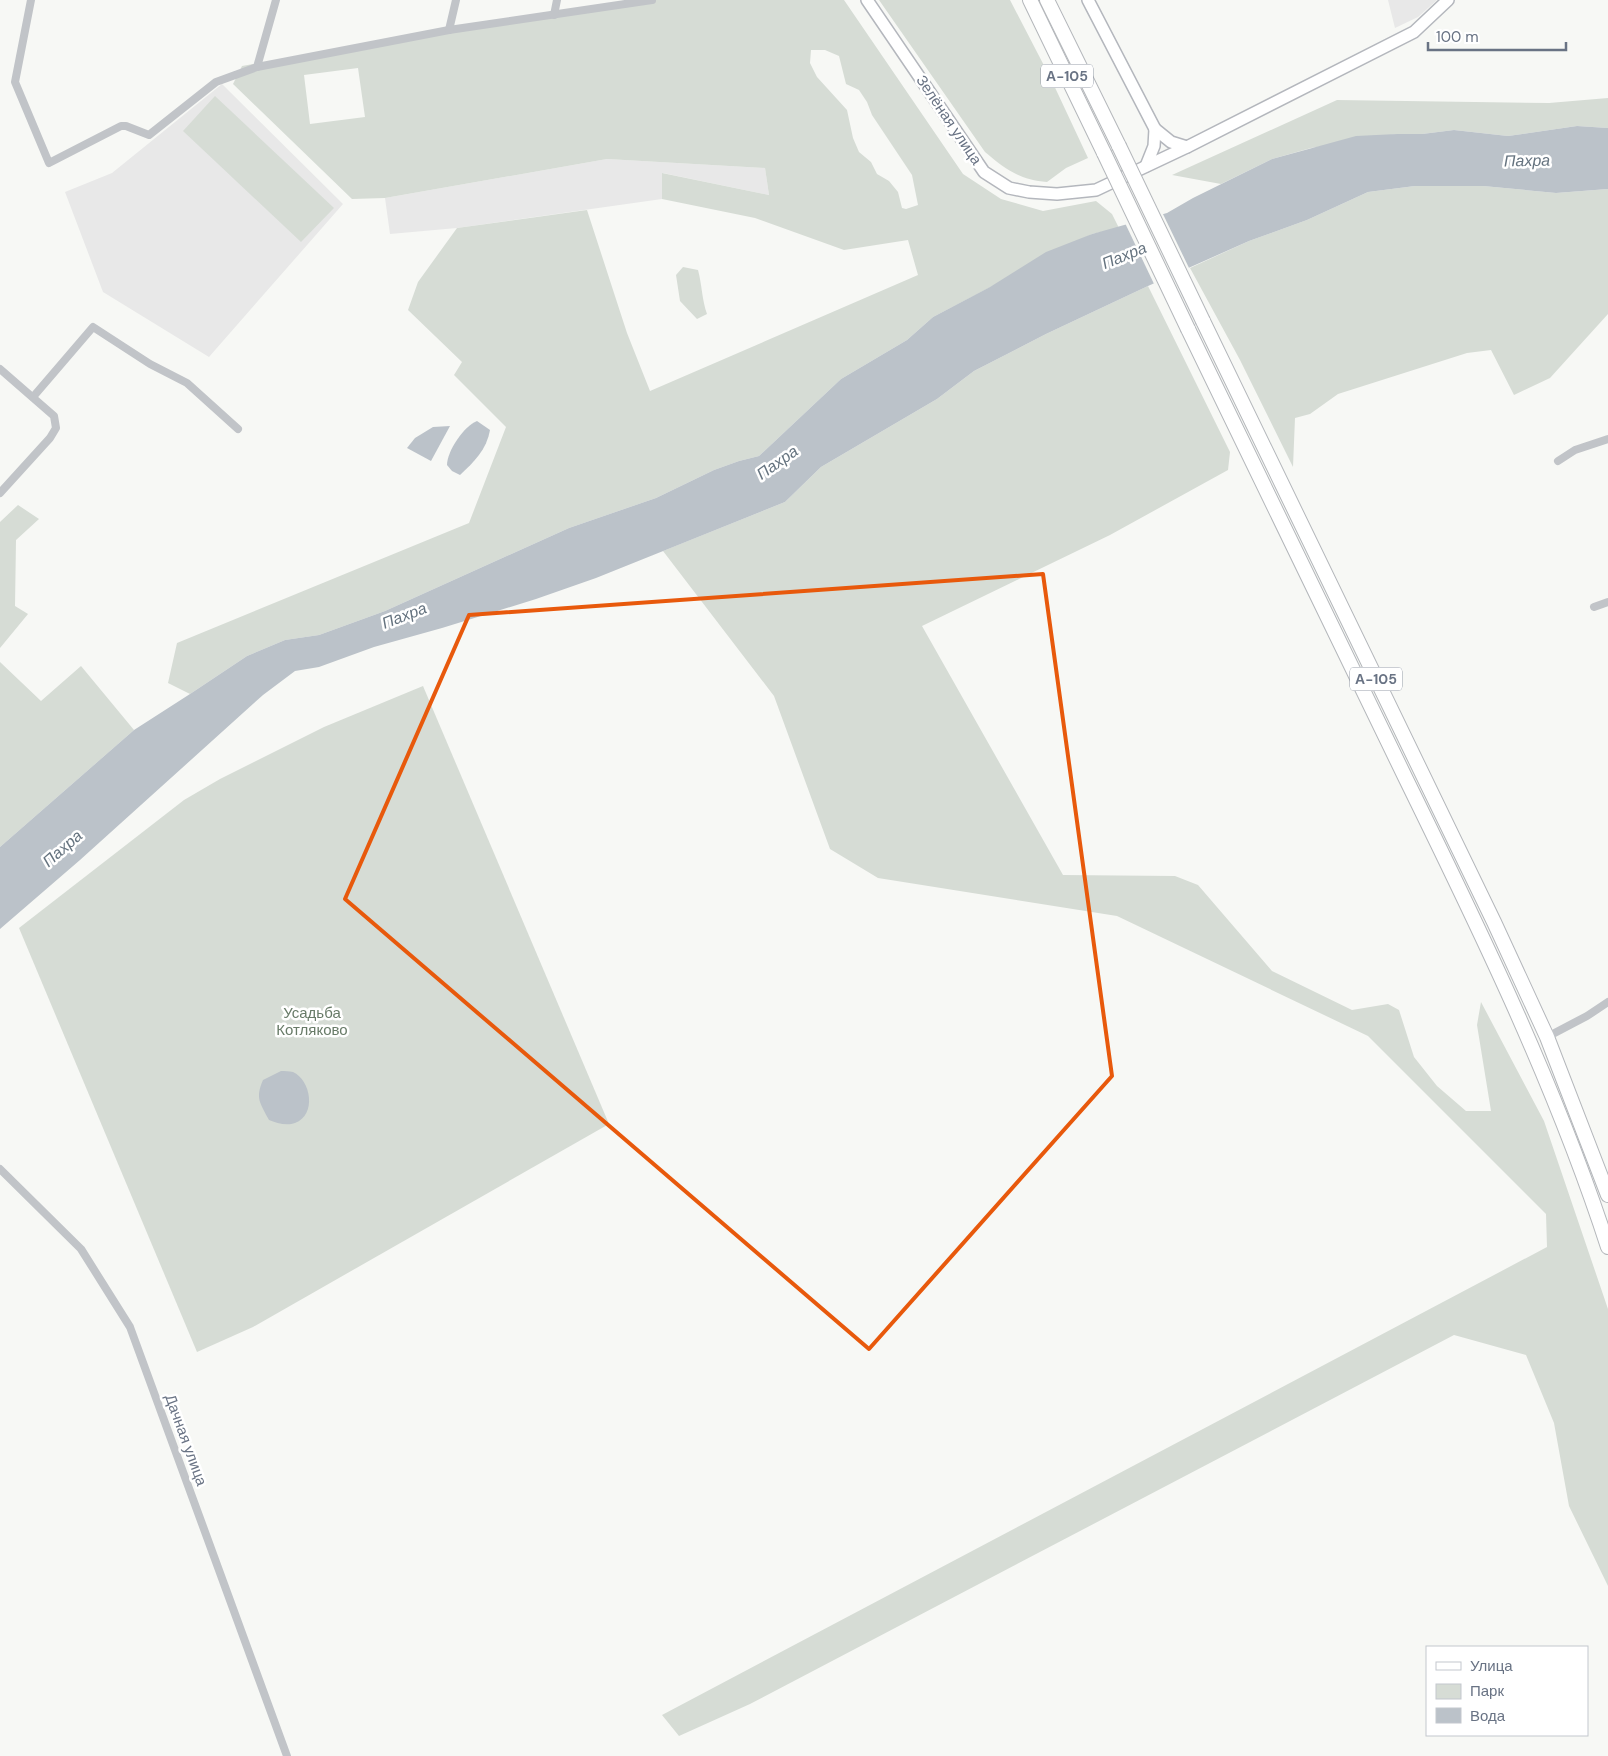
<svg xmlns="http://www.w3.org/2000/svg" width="1608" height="1756" viewBox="0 0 1608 1756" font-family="'DM Sans',sans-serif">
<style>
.built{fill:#e8e8e8}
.green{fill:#d6dcd5;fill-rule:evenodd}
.water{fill:#bbc2c9}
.pier{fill:#f7f8f5}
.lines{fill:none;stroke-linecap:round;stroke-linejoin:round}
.secondary-casing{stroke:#b4b7bd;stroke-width:14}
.highway-casing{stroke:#b4b7bb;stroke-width:16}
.street{stroke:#c1c4c8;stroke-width:8}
.secondary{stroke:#fff;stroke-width:11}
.highway{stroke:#fff;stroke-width:14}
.highway-bridge-casing{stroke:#b4b7bb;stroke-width:16;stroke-linecap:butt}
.highway-bridge{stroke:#fff;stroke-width:14}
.marked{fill:none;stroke:#e8590c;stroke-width:4;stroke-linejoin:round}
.labels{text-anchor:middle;stroke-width:5;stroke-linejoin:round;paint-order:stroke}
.shield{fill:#fff;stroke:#969da9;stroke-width:1}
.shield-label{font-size:14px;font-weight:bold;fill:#697384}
.street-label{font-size:15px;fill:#697384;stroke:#fff}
.park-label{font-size:15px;fill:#687b68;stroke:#fff}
.water-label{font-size:16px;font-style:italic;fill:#65737f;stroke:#fff}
</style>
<rect width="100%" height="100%" fill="#f7f8f5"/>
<!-- built -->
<g class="built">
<path d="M1388 0H1437L1418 17 1395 28Z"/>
<path d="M222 84 343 204 209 357 103 292 65 192 112 173Z"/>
<path d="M607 159 765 168 769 195 663 173 662 199 457 228 390 234 385 198Z"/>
</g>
<!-- green -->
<g class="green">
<path d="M629 0H844L963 174 1001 199 1043 211 1096 201 1112 214 1119 228 1092 234 933 317 907 340 841 379 759 456 739 461 714 470 656 498 569 528 385 611 319 635 285 640 247 656 190 694 168 683 177 643 469 523 506 427 454 375 462 362 408 310 418 282 457 228 587 210 627 333 650 391 918 275 908 240 844 250 755 218 662 199V173L769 195 765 168 607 159 385 198 352 199 233 84 242 66ZM811 50H825L839 56 846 84 859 90 867 102 872 115 912 175 918 205 906 209 902 208 898 192 889 181 877 174 871 162 859 152 853 138 847 110 817 77 810 63ZM358 68 365 117 310 124 304 75Z"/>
<path d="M879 0H1010L1051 79 1088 158 1066 168 1047 182C1020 180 1005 169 985 152Z"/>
<path d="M215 96 334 208 301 242 183 131Z"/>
<path d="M1608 98V128L1577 126 1508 136 1454 130 1422 134H1397L1311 148 1272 159 1221 184 1172 175 1337 100 1549 103Z"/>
<path d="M1415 186H1483L1556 193 1608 189V314L1550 378 1514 395 1491 350 1467 353 1338 394 1310 414 1295 418 1293 467 1240 360 1190 268 1249 241 1307 220 1368 192Z"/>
<path d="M683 267 698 270C702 285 702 300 707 314L697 319 680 301 676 275Z"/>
<path d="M1148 286 1230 452 1228 470 1110 535 922 626 1063 875 1175 876 1198 885 1272 971 1352 1010 1388 1004 1399 1010 1414 1057 1437 1086 1466 1111H1491L1477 1025 1481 1002 1544 1121 1608 1309V1586L1569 1506 1554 1423 1526 1355 1454 1335 750 1704 679 1736 662 1715 1547 1247 1546 1214 1368 1036 1117 916 878 878 830 849 774 696 663 551 785 502 821 467 937 399 974 371 1046 334Z"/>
<path d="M18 505 39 519 16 540 15 606 28 614 0 648V522Z"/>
<path d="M0 662 41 701 81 666 134 730 0 847Z"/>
<path d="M423 686 609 1124 253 1327 197 1352 19 928 184 800 220 779 324 727Z"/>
</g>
<!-- water -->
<g class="water">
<path d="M1577 126 1608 128V189L1556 193 1483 186H1415L1368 192 1307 220 1249 241 1148 286 1046 334 974 371 937 399 821 467 785 502 596 578 536 599 442 628 374 647 319 667 295 671 263 695 80 860 0 929V847L134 730 190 694 247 656 285 640 319 635 385 611 569 528 656 498 714 470 739 461 759 456 841 379 907 340 933 317 990 287 1046 252 1092 234 1167 213 1193 198 1272 159 1356 136 1397 134H1422L1454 130 1508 136Z"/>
<path d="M477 421 490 430C487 449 474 462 460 475L452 471 447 465C447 451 464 426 477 421Z"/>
<path d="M450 426 431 461 407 448 415 438 433 427Z"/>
<path d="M281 1071C285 1071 289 1071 293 1072 311 1080 317 1115 295 1123 287 1126 276 1123 269 1120 260 1103 255 1098 263 1080Z"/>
</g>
<!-- pier -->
<path class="pier" d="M1162 212 1190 270 1155 286 1125 223Z"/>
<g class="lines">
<defs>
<g id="secondary">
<path d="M867 0 984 172 1009 188 1029 192 1057 194 1096 190 1187 147 1414 32 1448 0"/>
<path d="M1088 0 1155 129 1171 142 1187 147"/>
<path d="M1146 166 1154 146 1155 129"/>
</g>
<g id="highway">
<path d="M1030 0 1104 153"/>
<path d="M1047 0 1119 146"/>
<path d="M1203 321 1494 922 1547 1037 1608 1195"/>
<path d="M1188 329C1260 478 1333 627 1405 777 1480 930 1555 1084 1608 1247"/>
</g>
</defs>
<!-- secondary casing -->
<use href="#secondary" class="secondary-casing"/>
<!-- highway casing -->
<use href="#highway" class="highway-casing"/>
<!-- street -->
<g class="street">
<path d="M31 0 15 82 49 163 121 126H126L149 135 216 82 257 67 449 30 652 0"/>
<path d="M554 15 557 0"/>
<path d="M449 30 456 0"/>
<path d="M257 67 276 0"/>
<path d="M0 369 54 416 56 428 50 438 0 493"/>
<path d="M33 397 93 327 150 364 187 383 238 429"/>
<path d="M1558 461 1575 450 1608 439"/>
<path d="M1594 607 1608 602"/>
<path d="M1547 1037 1587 1016 1608 1002"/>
<path d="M0 1169 81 1249 130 1327 287 1756"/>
</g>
<!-- secondary -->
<use href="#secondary" class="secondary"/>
<!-- highway -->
<use href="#highway" class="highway"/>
<defs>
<g id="highway-bridge">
<path d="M1119 146 1203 321"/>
<path d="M1104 153 1188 329"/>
</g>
</defs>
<!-- highway-bridge casing -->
<use href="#highway-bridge" class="highway-bridge-casing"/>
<!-- highway-bridge -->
<use href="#highway-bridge" class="highway-bridge"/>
</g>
<!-- marked area -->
<path class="marked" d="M1043 574 1112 1076 869 1349 345 899 469 615Z"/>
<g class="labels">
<!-- shield labels -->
<g class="shield">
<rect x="1041" y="64.5" width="52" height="23" rx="4"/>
<rect x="1350" y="667.5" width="52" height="23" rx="4"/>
</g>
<g class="shield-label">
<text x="1067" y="81">А-105</text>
<text x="1376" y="684">А-105</text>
</g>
<!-- street labels -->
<g class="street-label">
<text transform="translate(949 120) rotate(56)" y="5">Зелёная улица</text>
<text transform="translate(186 1440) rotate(70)" y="5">Дачная улица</text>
</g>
<!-- park labels -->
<g class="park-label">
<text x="312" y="1018">Усадьба<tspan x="312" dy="17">Котляково</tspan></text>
</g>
<!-- water labels -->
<g class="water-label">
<text transform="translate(1527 160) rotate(-1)" y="6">Пахра</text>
<text transform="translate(1124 255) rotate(-22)" y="6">Пахра</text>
<text transform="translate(777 462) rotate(-35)" y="6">Пахра</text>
<text transform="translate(404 615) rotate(-21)" y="6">Пахра</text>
<text transform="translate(62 848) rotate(-41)" y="6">Пахра</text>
</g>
</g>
<!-- legend -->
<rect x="1426" y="1646" width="162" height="90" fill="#ffffff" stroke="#c3c7ce"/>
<rect x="1436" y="1662" width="25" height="8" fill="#ffffff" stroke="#c3c7ce"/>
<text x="1470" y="1671" font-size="15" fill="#697384">Улица</text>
<rect x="1436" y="1684" width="25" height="15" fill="#d6dcd5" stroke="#c3c7ce"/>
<text x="1470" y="1696" font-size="15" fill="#697384">Парк</text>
<rect x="1436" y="1708" width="25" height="15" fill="#bbc2c9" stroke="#c3c7ce"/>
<text x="1470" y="1721" font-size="15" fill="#697384">Вода</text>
<!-- scale -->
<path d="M1428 42v8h138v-8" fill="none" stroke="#697384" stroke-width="2.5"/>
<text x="1436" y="42" font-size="15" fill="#697384" stroke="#ffffff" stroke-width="4" paint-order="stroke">100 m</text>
</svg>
